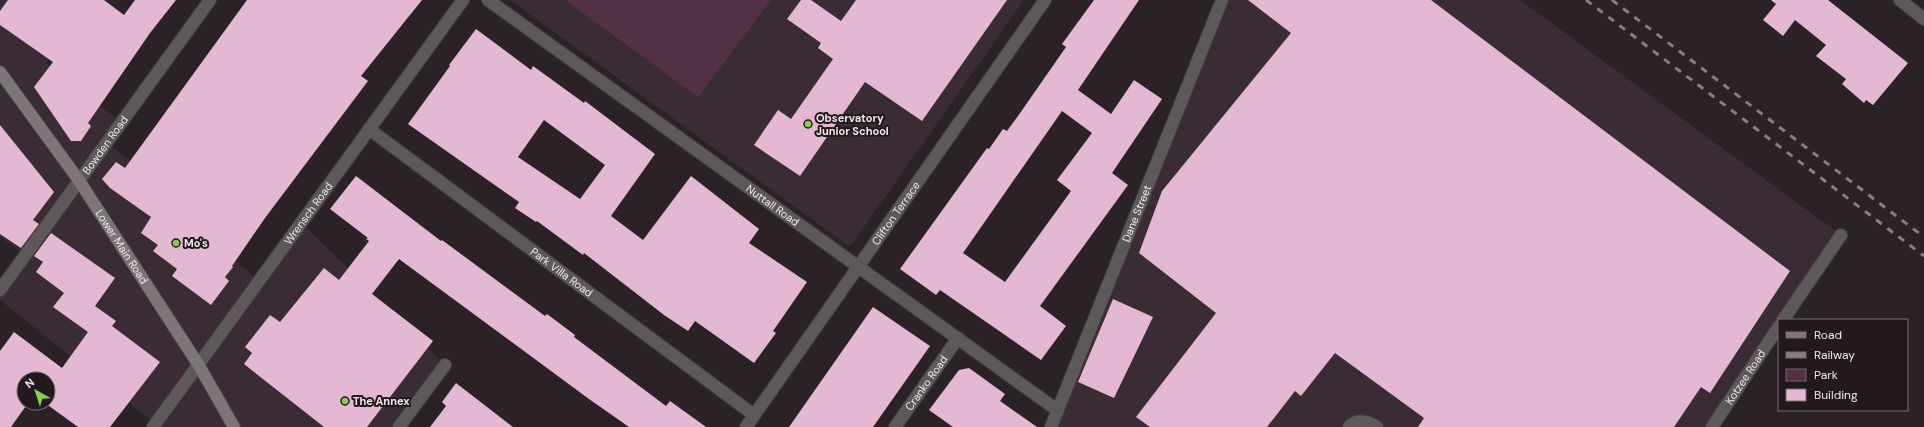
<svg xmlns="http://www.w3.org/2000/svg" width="1924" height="427" viewBox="0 0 1924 427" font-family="'DM Sans',sans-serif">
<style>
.built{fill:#3a2c34}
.green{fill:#523045}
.building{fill:#e4b8d2;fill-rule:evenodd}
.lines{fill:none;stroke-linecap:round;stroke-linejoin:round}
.street-casing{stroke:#463e43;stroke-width:14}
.secondary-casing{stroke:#463e43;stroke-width:14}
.street{stroke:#5d595b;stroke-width:12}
.secondary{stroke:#7c7579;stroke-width:12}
.rail{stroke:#867e82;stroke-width:3;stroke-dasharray:7 7;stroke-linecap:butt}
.poi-dot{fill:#88cf49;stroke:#21191e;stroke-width:1.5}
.labels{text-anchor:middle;stroke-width:4;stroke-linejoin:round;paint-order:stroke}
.poi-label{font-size:11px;font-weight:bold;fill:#efe9ec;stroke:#21191e;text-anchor:start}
.street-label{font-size:11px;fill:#efe9ec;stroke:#21191e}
</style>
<rect width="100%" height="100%" fill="#2b2227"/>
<!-- built -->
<g class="built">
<path d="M0 0H73L82 7 46 63 121 122 107 142 182 202 174 212 259 280 301 222 445 365 399 427H153L155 424 0 300V290L25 254 0 237Z"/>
<path d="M510 0H1024L850 247Z"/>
<path d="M1222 0H1520L1841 235 1712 427H1051Z"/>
</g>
<!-- green -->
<path class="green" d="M565 0H771L698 97Z"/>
<!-- building -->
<g class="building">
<path d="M8 0H104L124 15 135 0H176L150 33 88 123 91 126 81 141H71L34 87 53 62 0 25V11Z"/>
<path d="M247 0H422L361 76 368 81 265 218 232 266 233 267 225 277 229 281 211 305 172 276 177 269 153 251 158 245 141 233 151 217 110 188 102 179 116 162 125 168Z"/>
<path d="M801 0H811L841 21 856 0H1007L922 121 865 82 800 176 754 145 778 110 791 119 833 59 818 48 821 43 787 19Z"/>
<path d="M1094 0H1139L1078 90 1111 114 1134 80 1162 99 1112 173 1128 185 1040 306 1066 326 1041 360 940 290 936 295 900 269 987 148 989 149 1003 129 1007 131 1018 116 1066 47 1062 44ZM1062 111 1092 133 1057 180 1071 191 1005 282 963 253Z"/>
<path d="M1248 0H1431L1790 271 1710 393 1701 387 1674 427H1418L1424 418 1335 353 1301 396 1295 391 1267 427H1150L1136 417 1216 313 1139 253 1162 191 1291 33Z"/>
<path d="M1771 0H1828L1908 63 1873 105 1866 100 1864 103 1842 84 1846 79 1816 56 1826 45 1795 20 1783 36 1763 20 1776 4Z"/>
<path d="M476 29 531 70 533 66 584 103 585 101 655 154 611 216 643 240 691 176 759 229 749 243 807 282 773 331 776 333 754 363 695 321 688 331 664 315 584 253 583 255 537 221 536 222 515 208 519 202 408 124 450 66 449 65ZM544 120 605 165 580 199 518 157Z"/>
<path d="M0 125 54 192 33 220 39 224 21 248 0 234Z"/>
<path d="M356 176 441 241 442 240 545 316 547 314 575 335 574 337 666 406 670 401 706 427H629L589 399 399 259 372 294 433 341 367 427H324L244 364 252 353 245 347 270 315 280 322 324 268 339 280 369 241 366 239 368 238 330 209Z"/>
<path d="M51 233 115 278 95 306 116 321 112 326 160 362 110 427H78L45 403H48V379H24V403H28L11 427H0V351L14 332 62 368 88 332 53 307 64 293 36 272 43 262 34 256Z"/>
<path d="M1113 299 1153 317 1114 398 1078 382Z"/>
<path d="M873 307 930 346 873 427H789Z"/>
<path d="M969 368 1005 394 1000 401 1037 427H953L929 410 959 370Z"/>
<path d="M456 383 513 427H430L446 406 442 402Z"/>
</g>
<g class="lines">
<defs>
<g id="street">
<path id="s1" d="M488 0 1057 410"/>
<path d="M1900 0 1924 19"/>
<path id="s2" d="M369 129 754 415"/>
<path id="s3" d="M0 290 210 0"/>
<path d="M1783 320 1841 235"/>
<path id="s4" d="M153 427 463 0"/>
<path d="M399 427 445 365"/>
<path id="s5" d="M746 427 1045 0"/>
<path id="s6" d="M895 427 958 338"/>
<path id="s7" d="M1051 427 1222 0"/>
<path d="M1349 427C1357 418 1367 421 1377 427"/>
<path id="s8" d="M1712 427 1779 326"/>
</g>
<g id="secondary">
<path id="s9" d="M0 72 78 179 198 364 234 427"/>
</g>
</defs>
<!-- street casing -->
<use href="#street" class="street-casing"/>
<!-- secondary casing -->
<use href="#secondary" class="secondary-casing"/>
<!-- street -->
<use href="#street" class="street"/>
<!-- secondary -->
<use href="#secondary" class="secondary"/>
<!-- rail -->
<g class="rail">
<path d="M1586 0 1924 256"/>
<path d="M1612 0 1924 237"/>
</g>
</g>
<!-- markers -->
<g class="poi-dot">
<circle cx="808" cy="124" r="4"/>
<circle cx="176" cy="243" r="4"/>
<circle cx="345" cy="401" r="4"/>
</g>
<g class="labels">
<!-- poi labels -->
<g class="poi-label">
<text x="816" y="122">Observatory<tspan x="816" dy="13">Junior School</tspan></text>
<text x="184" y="247">Mo's</text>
<text x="353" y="405">The Annex</text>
</g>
<!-- street labels -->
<g class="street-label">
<text dy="4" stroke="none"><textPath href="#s3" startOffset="179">Bowden Road</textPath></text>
<text dy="4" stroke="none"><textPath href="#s1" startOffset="351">Nuttall Road</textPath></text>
<text dy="4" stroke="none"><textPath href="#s4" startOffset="264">Wrensch Road</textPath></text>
<text dy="4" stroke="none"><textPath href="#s7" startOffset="230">Dane Street</textPath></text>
<text dy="4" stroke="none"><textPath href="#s5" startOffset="261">Clifton Terrace</textPath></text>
<text dy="4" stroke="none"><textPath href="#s9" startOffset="213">Lower Main Road</textPath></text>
<text dy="4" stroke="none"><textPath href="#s2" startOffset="240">Park Villa Road</textPath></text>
<text dy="4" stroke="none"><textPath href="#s8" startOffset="60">Kotzee Road</textPath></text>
<text dy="4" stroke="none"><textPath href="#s6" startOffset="54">Cranko Road</textPath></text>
</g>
</g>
<!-- legend -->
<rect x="1778" y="319" width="130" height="92" fill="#21191e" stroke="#736c70"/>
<rect x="1786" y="332" width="20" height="6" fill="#7c7579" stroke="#736c70"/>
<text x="1814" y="339" font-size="12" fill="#efe9ec">Road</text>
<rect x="1786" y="352" width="20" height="6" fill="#867e82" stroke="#736c70"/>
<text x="1814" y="359" font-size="12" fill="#efe9ec">Railway</text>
<rect x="1786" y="369" width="20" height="12" fill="#523045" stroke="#736c70"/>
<text x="1814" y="379" font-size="12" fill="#efe9ec">Park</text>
<rect x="1786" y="389" width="20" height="12" fill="#e4b8d2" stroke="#736c70"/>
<text x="1814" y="399" font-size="12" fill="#efe9ec">Building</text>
<!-- north arrow -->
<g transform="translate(36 391) rotate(321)"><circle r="19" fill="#21191e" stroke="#736c70"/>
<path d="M0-3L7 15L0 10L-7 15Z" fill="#88cf49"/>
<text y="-6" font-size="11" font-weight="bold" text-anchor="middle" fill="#efe9ec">N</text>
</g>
</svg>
